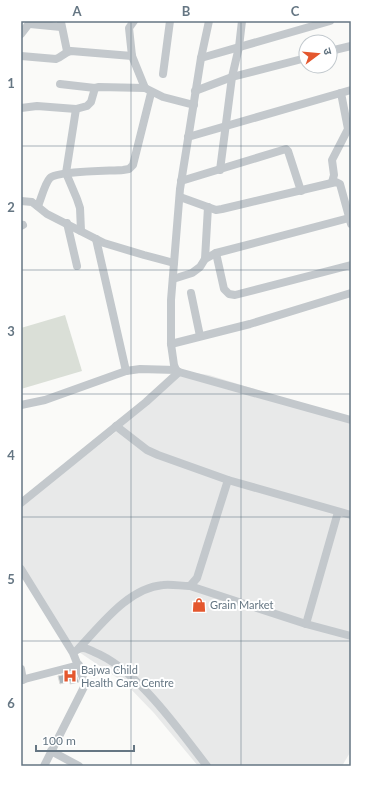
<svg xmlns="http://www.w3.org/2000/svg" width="372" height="787" viewBox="0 0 372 787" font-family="Lato,'Noto Sans Devanagari',sans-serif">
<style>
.built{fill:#e8e9e9}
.park{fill:#dadfd7}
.building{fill:#aab3b9;stroke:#dcdcda}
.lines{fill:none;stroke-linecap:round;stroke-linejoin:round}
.minor{stroke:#c3c8cc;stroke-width:8}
.grid{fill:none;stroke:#657683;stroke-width:1;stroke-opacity:0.55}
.labels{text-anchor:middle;stroke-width:4;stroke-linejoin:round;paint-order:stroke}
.poi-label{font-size:11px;fill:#657683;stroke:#fff;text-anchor:start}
.neatline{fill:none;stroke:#657683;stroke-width:1.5}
.grid-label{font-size:13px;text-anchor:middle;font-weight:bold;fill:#657683}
</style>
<rect width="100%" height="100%" fill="#fafaf8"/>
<!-- built -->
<path class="built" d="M181 371 209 375 351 419V751L342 766H198L154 713 125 683 73 648 21 563V506L117 431Z"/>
<!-- park -->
<path class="park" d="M65 315 82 371 21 389V328Z"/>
<!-- building -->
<path class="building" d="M75 672 79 682 70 684V681L60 684 58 676Z"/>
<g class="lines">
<!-- minor -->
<g class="minor">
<path d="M134 21 129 28 132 56 145 88 163 97 194 105"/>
<path d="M209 21 201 58 180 189 171 300V344L174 365 176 370 179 372 351 420"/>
<path d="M61 22 67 51"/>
<path d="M30 24 61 27"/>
<path d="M21 34 31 21"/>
<path d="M330 51 351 46"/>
<path d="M21 56 56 59C62 57 65 52 71 51L132 56"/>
<path d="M201 58 330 21"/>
<path d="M163 74 170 21"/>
<path d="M60 84 95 88"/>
<path d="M195 91 232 77 306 58"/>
<path d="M21 108 37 106 76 109 87 106 91 102 95 88 99 87 145 88"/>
<path d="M76 109 66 173 77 199 80 208 81 231"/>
<path d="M188 137 351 90"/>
<path d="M220 170 232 77 239 47 242 21"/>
<path d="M181 181 286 149 288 151 301 191"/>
<path d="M332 182 334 175 332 160 348 129 341 93"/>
<path d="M180 197 216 210 222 209 336 182 340 184 351 224"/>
<path d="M21 201 32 202 47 214 104 243 144 255 174 263"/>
<path d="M38 206C41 199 45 183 50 178 57 171 111 171 123 170L129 169 133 165 151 93"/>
<path d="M67 223 77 266"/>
<path d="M21 226 23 225"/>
<path d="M96 239 126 371"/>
<path d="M216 253 224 289 229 294 235 295 351 265"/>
<path d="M205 259 216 253 224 251 349 218"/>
<path d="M173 279 192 273 200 267 205 259 208 207"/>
<path d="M191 293 200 336"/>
<path d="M171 344 250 324 351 293"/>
<path d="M21 405 45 400 126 371 140 369 176 370"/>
<path d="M116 426 147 450 158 455 228 480 351 515"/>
<path d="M21 503 146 402 179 372"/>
<path d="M21 569 73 653 85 683 84 687 44 766"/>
<path d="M190 586 306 624 351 636"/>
<path d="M306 624 338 512"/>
<path d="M79 648C101 625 128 588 163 585 172 584 181 586 190 586L197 578 228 480"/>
<path d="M77 650C83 646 88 649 94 652 137 669 179 730 207 766"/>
<path d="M21 669 23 680"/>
<path d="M21 680 79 665"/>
<path d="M51 751 79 766"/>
</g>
</g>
<!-- grid -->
<path class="grid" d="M131 21V766M241 21V766M21 146H351M21 270H351M21 394H351M21 517H351M21 641H351"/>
<!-- icons -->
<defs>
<symbol id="shop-bare" viewBox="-9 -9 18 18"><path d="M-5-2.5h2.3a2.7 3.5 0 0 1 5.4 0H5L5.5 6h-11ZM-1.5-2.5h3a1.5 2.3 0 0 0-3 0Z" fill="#e4572e" stroke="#fff" stroke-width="2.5" paint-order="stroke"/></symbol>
<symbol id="hospital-bare" viewBox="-9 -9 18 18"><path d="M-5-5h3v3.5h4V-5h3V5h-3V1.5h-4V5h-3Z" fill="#e4572e" stroke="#fff" stroke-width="2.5" paint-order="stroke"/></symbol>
</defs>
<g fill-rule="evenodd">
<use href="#shop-bare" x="189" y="595" width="20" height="20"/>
<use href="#hospital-bare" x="60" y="666" width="20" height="20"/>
</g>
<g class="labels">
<!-- poi labels -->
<g class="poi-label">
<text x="210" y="609">Grain Market</text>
<text x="81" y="674">Bajwa Child<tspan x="81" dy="13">Health Care Centre</tspan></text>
</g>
</g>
<!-- border -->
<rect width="372" height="787" fill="none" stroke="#ffffff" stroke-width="44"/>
<!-- north arrow -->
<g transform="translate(318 54) rotate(74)"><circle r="19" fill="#ffffff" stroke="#c1c8cd"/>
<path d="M0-3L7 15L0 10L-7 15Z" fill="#e4572e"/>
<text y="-6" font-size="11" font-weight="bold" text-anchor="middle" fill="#657683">उ</text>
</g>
<!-- scale -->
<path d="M36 745v6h98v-6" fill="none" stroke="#657683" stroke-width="2"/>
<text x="42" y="745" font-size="12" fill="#657683" stroke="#ffffff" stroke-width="3" paint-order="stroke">100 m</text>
<rect x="22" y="22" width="328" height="743" class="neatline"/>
<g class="grid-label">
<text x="77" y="16">A</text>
<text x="186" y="16">B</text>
<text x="295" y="16">C</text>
<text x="11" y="88">1</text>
<text x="11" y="212">2</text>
<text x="11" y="336">3</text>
<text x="11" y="460">4</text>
<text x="11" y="584">5</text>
<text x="11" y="708">6</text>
</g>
</svg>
